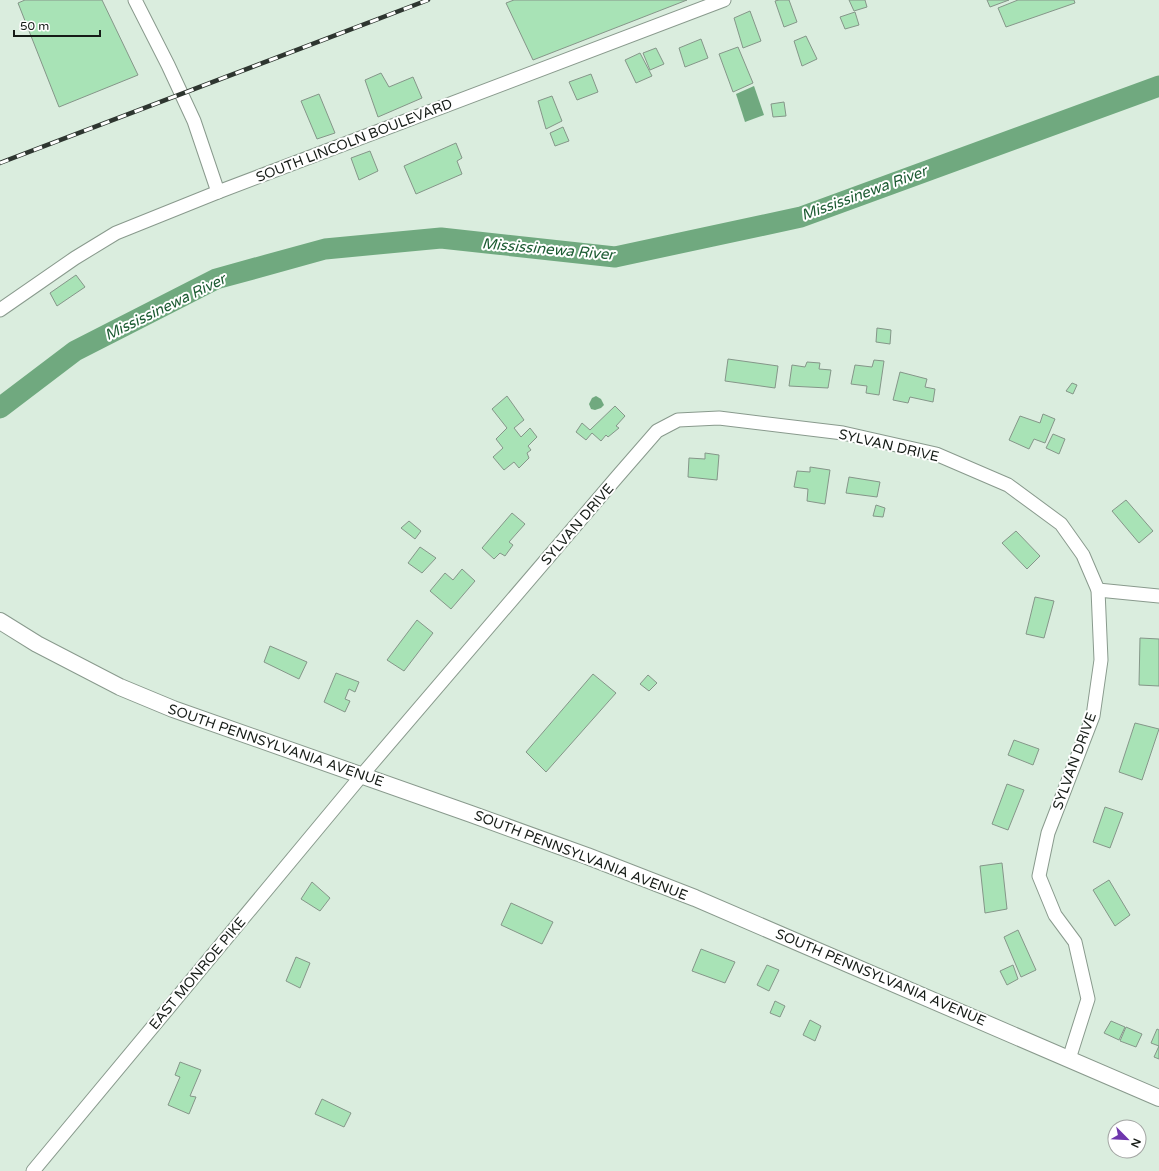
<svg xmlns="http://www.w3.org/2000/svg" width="1159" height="1171" viewBox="0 0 1159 1171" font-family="'Varela Round',sans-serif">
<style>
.water{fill:#70a97f}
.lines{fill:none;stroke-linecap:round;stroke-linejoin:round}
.river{stroke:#70a97f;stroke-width:21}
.building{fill:#a8e3b6;stroke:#859689}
.minor-casing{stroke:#899a8d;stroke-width:15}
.tertiary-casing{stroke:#899a8d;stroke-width:18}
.minor{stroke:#fff;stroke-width:13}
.tertiary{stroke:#fff;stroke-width:16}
.rail-casing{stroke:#2e3630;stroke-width:4.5}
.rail{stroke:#fff;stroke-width:3;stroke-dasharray:9;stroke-linecap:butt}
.labels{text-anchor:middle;stroke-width:4;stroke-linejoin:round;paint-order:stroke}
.street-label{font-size:14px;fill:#161c17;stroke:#fff}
.water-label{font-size:15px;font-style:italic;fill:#1d5c33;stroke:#fff}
</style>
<rect width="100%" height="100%" fill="#daedde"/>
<!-- water -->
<g class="water">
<path d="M754 86 764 115 745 122 736 94Z"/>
<path d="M596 396 601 399 604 405 601 408 595 410 591 409 589 404 592 398Z"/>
</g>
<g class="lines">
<!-- river -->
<path class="river" d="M0 408 75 351 216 279 325 249 441 238 615 257 801 217 1159 86"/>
</g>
<!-- building -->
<g class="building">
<path d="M25 0H102L138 75 59 107 18 3Z"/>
<path d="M514 0H687L533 60 506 3Z"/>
<path d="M779 0H789L797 22 784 27 775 1Z"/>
<path d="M849 0H865L867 7 854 11Z"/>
<path d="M987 0H1009L990 7Z"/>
<path d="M1018 0H1074L1075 3 1006 27 998 8Z"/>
<path d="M750 11 761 41 743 48 734 18Z"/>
<path d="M855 12 859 25 845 29 840 17Z"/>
<path d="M806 36 817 59 802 66 794 41Z"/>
<path d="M701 39 708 58 685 67 679 48Z"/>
<path d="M738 47 753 83 733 92 719 54Z"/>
<path d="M656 48 664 64 650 70 643 53Z"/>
<path d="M640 53 652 76 636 83 625 60Z"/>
<path d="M381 73 389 87 413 77 422 98 378 117 365 80Z"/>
<path d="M591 74 598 92 577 100 569 82Z"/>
<path d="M319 94 335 133 317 139 301 101Z"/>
<path d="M552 96 562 121 546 129 538 101Z"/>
<path d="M784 102 786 116 773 117 771 104Z"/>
<path d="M563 127 569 141 555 146 550 133Z"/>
<path d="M456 143 462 158 457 161 462 174 416 194 404 166Z"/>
<path d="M370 151 378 171 359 180 351 158Z"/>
<path d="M76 275 85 287 57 306 50 293Z"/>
<path d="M877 328 891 330 890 344 876 342Z"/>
<path d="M728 359 778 366 775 388 725 381Z"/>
<path d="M874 360 884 361 879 395 866 393 867 386 851 384 855 365 872 367Z"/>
<path d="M807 362 820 363 819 369 831 370 828 388 789 386 792 365 805 367Z"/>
<path d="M900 372 927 379 925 387 935 389 933 402 910 397 908 403 893 400Z"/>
<path d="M1072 383 1077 385 1073 394 1066 391Z"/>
<path d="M507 396 524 420 514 428 521 437 530 428 537 437 528 446 531 450 527 453 529 458 519 468 514 462 504 470 493 457 503 448 496 439 507 428 492 409Z"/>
<path d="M615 406 625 416 616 426 619 428 608 437 606 435 601 441 592 433 586 440 576 432 582 423 590 430Z"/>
<path d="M1043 414 1055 419 1045 443 1034 439 1029 449 1009 440 1020 416 1040 423Z"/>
<path d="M1053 434 1065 439 1059 454 1046 448Z"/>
<path d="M705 453 719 455 717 480 688 477 689 458 705 459Z"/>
<path d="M810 467 830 470 825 504 807 501 808 489 794 487 797 471 810 472Z"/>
<path d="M849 477 880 482 877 497 846 493Z"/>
<path d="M1126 500 1153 531 1139 543 1112 511Z"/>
<path d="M876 505 885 508 883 517 873 516Z"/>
<path d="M512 513 525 524 509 542 513 545 505 556 500 553 494 559 482 548Z"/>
<path d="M409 521 421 531 415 539 401 528Z"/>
<path d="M1016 531 1040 556 1027 569 1002 543Z"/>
<path d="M420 547 436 558 422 573 408 563Z"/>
<path d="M462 569 475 581 451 609 430 591 445 573 453 580Z"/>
<path d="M1035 597 1054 601 1044 638 1026 634Z"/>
<path d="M417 620 433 633 404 671 387 660Z"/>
<path d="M1140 638 1159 639V686L1139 685Z"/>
<path d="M270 646 307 662 299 679 264 662Z"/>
<path d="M336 673 359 682 355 692 349 689 345 699 350 701 345 712 324 702Z"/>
<path d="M593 674 616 693 546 772 526 752Z"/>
<path d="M648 675 657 683 649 691 640 684Z"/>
<path d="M1135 723 1159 729 1142 780 1119 772Z"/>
<path d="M1014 740 1039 749 1033 765 1008 755Z"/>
<path d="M1007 784 1024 790 1008 830 992 824Z"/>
<path d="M1105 807 1123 813 1110 848 1093 842Z"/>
<path d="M1002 863 1007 909 985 913 980 866Z"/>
<path d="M1109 880 1130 915 1115 926 1093 890Z"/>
<path d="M312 882 330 898 320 911 301 899Z"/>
<path d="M511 903 553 922 542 944 501 925Z"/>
<path d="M1018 930 1036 970 1021 977 1004 937Z"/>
<path d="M701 949 735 962 725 983 692 971Z"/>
<path d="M296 957 310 963 300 988 286 981Z"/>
<path d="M767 965 779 970 769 991 757 985Z"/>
<path d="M1013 965 1018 979 1007 985 1000 971Z"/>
<path d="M775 1001 785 1006 780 1017 770 1013Z"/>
<path d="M810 1020 821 1026 815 1041 803 1035Z"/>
<path d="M1111 1021 1125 1027 1119 1040 1104 1033Z"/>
<path d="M1126 1027 1142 1034 1136 1047 1120 1041Z"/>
<path d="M1157 1029 1159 1030V1046L1151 1043Z"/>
<path d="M1159 1046V1059L1154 1057Z"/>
<path d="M180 1062 201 1070 190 1096 196 1097 189 1114 168 1105 180 1077 175 1075Z"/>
<path d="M322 1099 351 1113 344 1127 315 1114Z"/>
</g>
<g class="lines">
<defs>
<g id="minor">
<path d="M135 0 168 65 194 121 218 192"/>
<path d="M0 310 75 258 116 233 218 192 724 0"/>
<path d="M1098 590 1159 596"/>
<path d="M33 1171 362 775 617 477 657 431 678 420 719 418 843 433 936 454 1008 485 1061 524 1083 555 1098 590 1101 660 1093 716 1048 833 1039 876 1055 915 1075 942 1088 999 1069 1059"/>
</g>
<path id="tertiary" d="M0 621 37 644 120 687 173 709 471 814 587 856 695 898 1159 1098"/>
</defs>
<!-- minor casing -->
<use href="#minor" class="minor-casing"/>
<!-- tertiary casing -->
<use href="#tertiary" class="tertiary-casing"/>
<!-- minor -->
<use href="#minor" class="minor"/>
<!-- tertiary -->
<use href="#tertiary" class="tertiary"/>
<defs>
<path id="rail" d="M0 163 428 0"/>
</defs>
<!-- rail casing -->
<use href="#rail" class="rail-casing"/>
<!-- rail -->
<use href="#rail" class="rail"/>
</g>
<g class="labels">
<!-- street labels -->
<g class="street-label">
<text transform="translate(354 140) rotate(-21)" y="5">SOUTH LINCOLN BOULEVARD</text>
<text transform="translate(889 445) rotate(13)" y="5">SYLVAN DRIVE</text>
<text transform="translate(577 524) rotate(-49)" y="5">SYLVAN DRIVE</text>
<text transform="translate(276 745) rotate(19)" y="5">SOUTH PENNSYLVANIA AVENUE</text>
<text transform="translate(1074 761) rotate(-70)" y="5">SYLVAN DRIVE</text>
<text transform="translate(581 855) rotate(21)" y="5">SOUTH PENNSYLVANIA AVENUE</text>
<text transform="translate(197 973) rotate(-50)" y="5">EAST MONROE PIKE</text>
<text transform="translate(881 977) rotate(23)" y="5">SOUTH PENNSYLVANIA AVENUE</text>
</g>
<!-- water labels -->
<g class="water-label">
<text transform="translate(864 193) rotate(-20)" y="5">Mississinewa River</text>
<text transform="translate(548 249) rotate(5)" y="5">Mississinewa River</text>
<text transform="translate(165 307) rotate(-26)" y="5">Mississinewa River</text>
</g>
</g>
<!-- north arrow -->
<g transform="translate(1127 1139) rotate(114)"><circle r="19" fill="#ffffff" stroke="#a2a4a2"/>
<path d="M0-3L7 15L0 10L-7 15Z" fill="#6f37ad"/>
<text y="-6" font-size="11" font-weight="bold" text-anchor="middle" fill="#161c17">N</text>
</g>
<!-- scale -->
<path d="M14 30v6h86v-6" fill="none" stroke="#161c17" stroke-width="2"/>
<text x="20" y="30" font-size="12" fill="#161c17" stroke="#ffffff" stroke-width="3" paint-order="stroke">50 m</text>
</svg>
